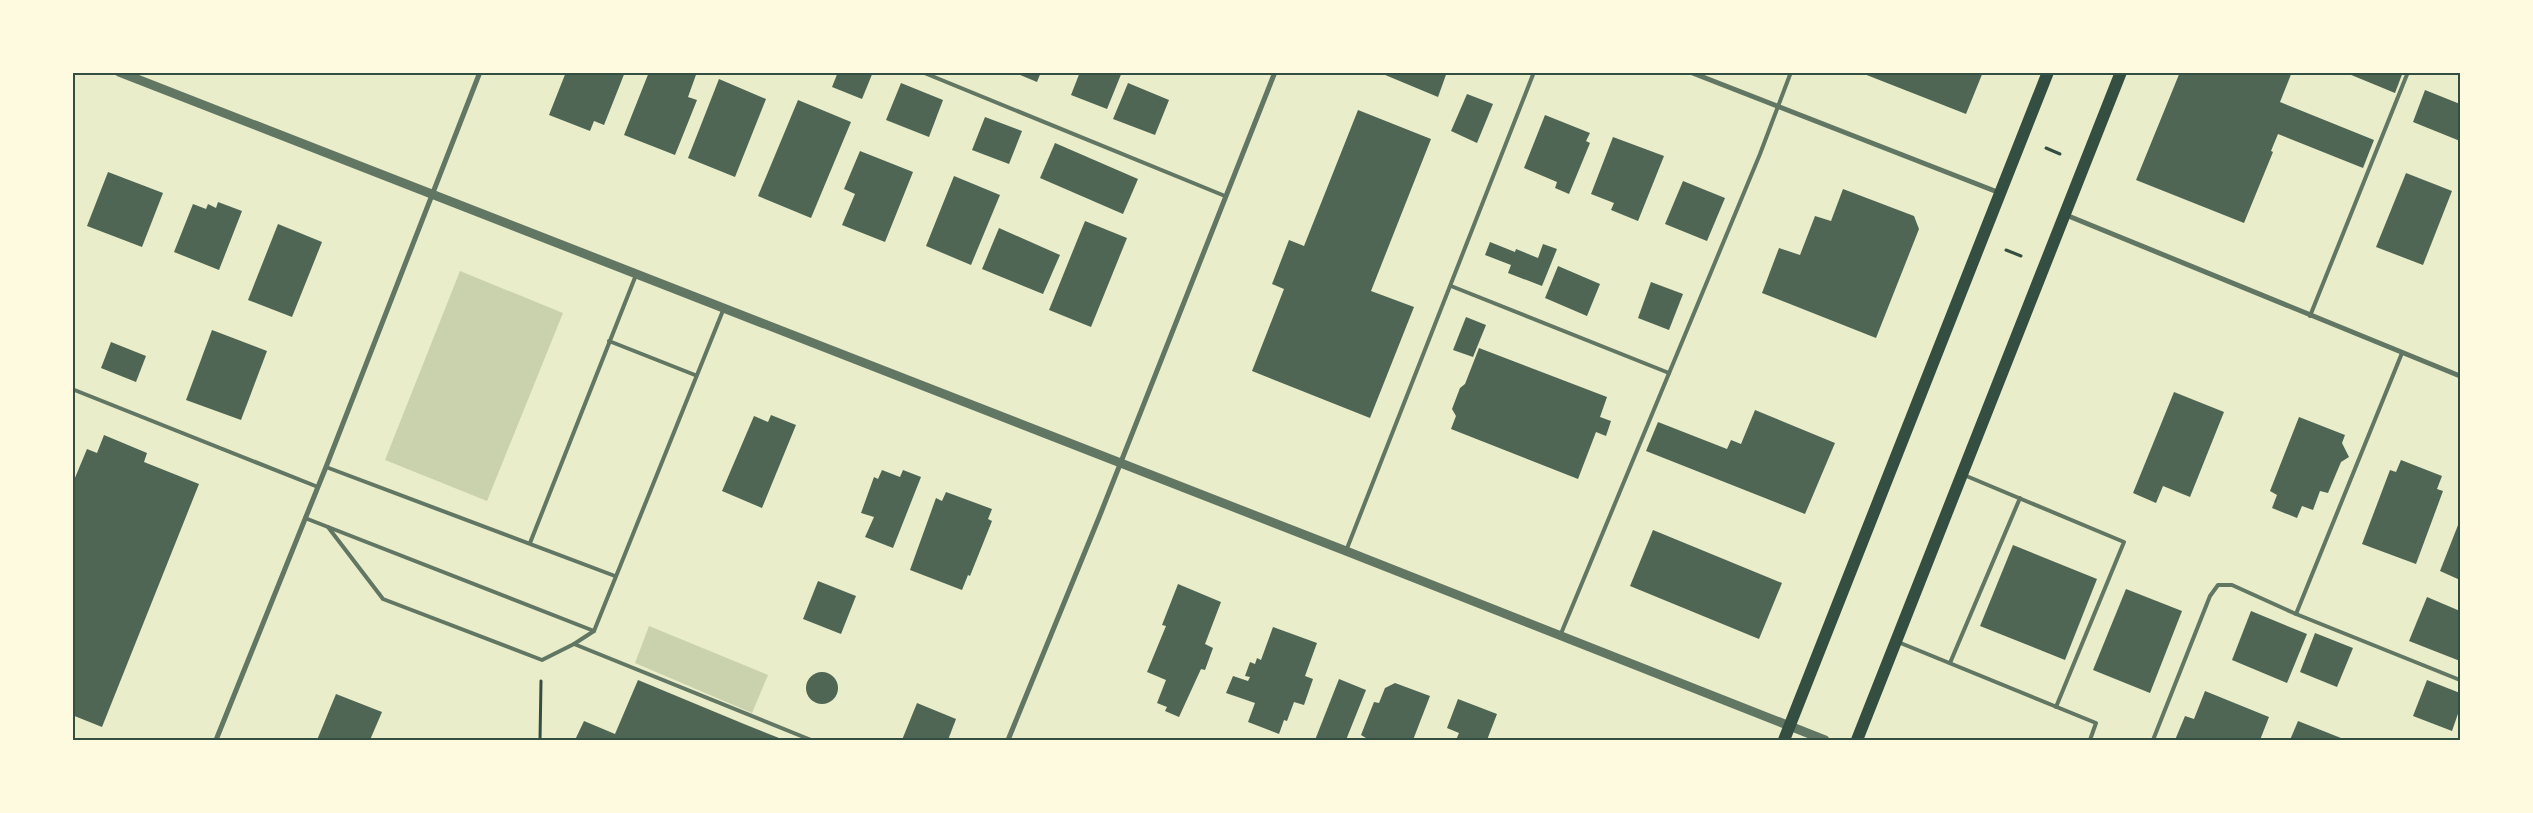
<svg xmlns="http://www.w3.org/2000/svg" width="2533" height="813" viewBox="0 0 2533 813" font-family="'Open Sans',sans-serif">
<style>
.green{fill:#cad2ad}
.building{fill:#4f6655}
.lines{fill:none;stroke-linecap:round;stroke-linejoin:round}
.path{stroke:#344e41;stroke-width:3}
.service{stroke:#617663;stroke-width:4}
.minor{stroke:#617663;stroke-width:5}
.tertiary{stroke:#617663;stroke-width:9}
.primary{stroke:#344e41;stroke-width:12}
.neatline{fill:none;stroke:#344e41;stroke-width:2}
</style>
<rect width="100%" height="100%" fill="#e9edc9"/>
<!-- green -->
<g class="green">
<path d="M460 271 563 313 487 501 385 460Z"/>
<path d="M649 626 768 675 752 713 635 663Z"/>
</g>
<!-- building -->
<g class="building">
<path d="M566 72H625L604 125 594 121 590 131 549 115Z"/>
<path d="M649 72H697L688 97 697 100 675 155 624 135Z"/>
<path d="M838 72H873L862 99 832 87Z"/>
<path d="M1013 72H1041L1037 82Z"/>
<path d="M1080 72H1122L1107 109 1071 95Z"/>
<path d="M1378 72H1447L1438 97Z"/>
<path d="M1859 72H1983L1966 114Z"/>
<path d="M2180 72H2292L2280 102 2374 140 2363 168 2278 134 2271 151 2273 152 2244 223 2136 180Z"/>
<path d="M2344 72H2403L2395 93Z"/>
<path d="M719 79 766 99 735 177 688 158Z"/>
<path d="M901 83 943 100 929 137 886 120Z"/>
<path d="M1128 83 1169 100 1155 135 1113 119Z"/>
<path d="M2425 90 2460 104V141L2413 122Z"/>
<path d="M1467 94 1493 104 1477 143 1451 131Z"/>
<path d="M798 100 851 122 811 218 758 196Z"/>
<path d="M1358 110 1431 139 1371 291 1414 307 1370 418 1252 371 1284 289 1272 284 1289 240 1304 246Z"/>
<path d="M1545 115 1590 133 1586 141 1590 143 1569 194 1555 188 1557 182 1524 168Z"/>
<path d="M985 117 1022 131 1009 164 972 150Z"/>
<path d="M1613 137 1664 156 1638 221 1611 210 1614 203 1591 194Z"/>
<path d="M1055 143 1138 179 1123 214 1040 178Z"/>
<path d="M860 151 913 172 885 242 842 225 855 194 844 189Z"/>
<path d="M108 172 163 193 142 247 87 226Z"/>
<path d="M2406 173 2452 191 2423 265 2376 247Z"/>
<path d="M954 176 1000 195 971 265 926 246Z"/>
<path d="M1683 181 1725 198 1707 241 1665 224Z"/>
<path d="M1843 189 1914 216 1919 229 1876 338 1762 293 1779 248 1800 255 1815 216 1831 221Z"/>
<path d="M218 202 242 211 219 270 174 252 193 204 206 209 208 204 216 208Z"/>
<path d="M1085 221 1127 238 1091 327 1049 310Z"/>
<path d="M278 224 322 242 292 317 248 300Z"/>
<path d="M999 228 1060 255 1043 294 982 269Z"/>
<path d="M1490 242 1515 252 1516 249 1538 258 1543 244 1557 249 1542 286 1508 273 1511 265 1485 255Z"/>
<path d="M1558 266 1600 284 1587 316 1545 298Z"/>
<path d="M1651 282 1683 294 1669 330 1638 318Z"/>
<path d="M1466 317 1486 325 1473 357 1453 350Z"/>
<path d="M212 330 267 351 241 420 186 400Z"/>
<path d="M111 342 146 356 136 382 101 368Z"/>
<path d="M1479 348 1607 397 1600 417 1611 421 1606 436 1596 432 1578 479 1451 429 1456 416 1452 409 1460 388 1465 384Z"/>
<path d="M2174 392 2224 412 2190 497 2163 486 2156 503 2133 493Z"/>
<path d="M1755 410 1835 443 1805 514 1646 451 1658 422 1727 449 1731 440 1741 444Z"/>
<path d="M771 415 796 425 762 508 722 491 754 416 768 422Z"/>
<path d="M2299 417 2345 435 2342 443 2349 457 2341 462 2328 493 2320 491 2313 510 2302 506 2297 518 2272 508 2277 495 2270 491Z"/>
<path d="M104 435 147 453 144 462 199 484 102 727 72 715V485L87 449 97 453Z"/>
<path d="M2401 460 2442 476 2437 489 2443 491 2416 564 2362 544 2390 470 2396 472Z"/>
<path d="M882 470 900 477 903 470 921 477 893 548 865 537 874 517 861 513 874 477 878 479Z"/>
<path d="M946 492 992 509 988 519 992 521 970 576 968 575 962 590 910 570 936 498 942 501Z"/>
<path d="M2460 520V580L2440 571Z"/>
<path d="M1653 530 1782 583 1759 639 1630 586Z"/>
<path d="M2013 545 2097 579 2065 660 1980 626Z"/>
<path d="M818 581 856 596 841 634 803 619Z"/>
<path d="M1178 584 1221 602 1205 644 1213 648 1205 670 1201 669 1179 717 1165 711 1167 707 1157 703 1166 680 1147 672 1166 626 1162 625Z"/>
<path d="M2126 589 2182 611 2150 693 2093 670Z"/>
<path d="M2427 597 2460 611V661L2409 641Z"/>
<path d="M2251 611 2307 634 2287 683 2232 660Z"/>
<path d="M1273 627 1317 643 1305 676 1313 679 1304 705 1294 702 1287 721 1284 720 1279 734 1248 722 1255 703 1226 693 1233 676 1248 681 1250 677 1245 676 1250 662 1255 664 1257 658 1261 660Z"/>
<path d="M2315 633 2353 648 2337 687 2300 672Z"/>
<circle cx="822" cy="688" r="16"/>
<path d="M1339 679 1366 690 1346 740H1315Z"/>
<path d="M638 680 744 724 784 740H575L584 721 615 734Z"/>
<path d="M2427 680 2460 693V708L2452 731 2413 716Z"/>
<path d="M1395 683 1430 696 1413 740H1365L1366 738 1361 735 1374 702 1379 703 1385 688Z"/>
<path d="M2205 691 2269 717 2260 740H2175L2185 716 2194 719Z"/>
<path d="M336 694 382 712 370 740H317Z"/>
<path d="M1458 699 1497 714 1487 740H1456L1459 733 1447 728Z"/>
<path d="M917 703 956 719 948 740H902Z"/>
<path d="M2298 721 2346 740H2290Z"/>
</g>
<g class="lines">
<!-- path -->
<g class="path">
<path d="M2046 148 2060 154"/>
<path d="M2006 250 2021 256"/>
<path d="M540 740 541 681"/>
</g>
<!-- service -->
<g class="service">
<path d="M922 72 1225 196"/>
<path d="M1451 286 1669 373"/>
<path d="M2310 316 2408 72"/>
<path d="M609 341 695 375"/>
<path d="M72 389 318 487"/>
<path d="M326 467 615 576"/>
<path d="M1964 475 2124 542 2056 707"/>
<path d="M305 518 594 631"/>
<path d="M328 527 383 599 542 660 574 644 594 631 724 308"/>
<path d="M530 543 636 275"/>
<path d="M1346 551 1534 72"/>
<path d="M2296 614 2402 353"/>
<path d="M1560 636 1760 154 1791 72"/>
<path d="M1898 642 2096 723 2090 740"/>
<path d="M574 644 811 740"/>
<path d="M1950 663 2020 498"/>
<path d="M2153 740 2210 596 2218 585H2232L2296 614 2460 680"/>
</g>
<!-- minor -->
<g class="minor">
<path d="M1690 72 2000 193"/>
<path d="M2066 215 2460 376"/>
<path d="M216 740 326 467 480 72"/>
<path d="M1008 740 1100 515 1275 72"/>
</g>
<!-- tertiary -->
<path class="tertiary" d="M119 72 1346 551 1825 740"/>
<!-- primary -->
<g class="primary">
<path d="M1784 740 2048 72"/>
<path d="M1857 740 2121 72"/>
</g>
</g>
<!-- border -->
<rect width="2533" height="813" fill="none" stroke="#fefae0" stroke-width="148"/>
<rect x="74" y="74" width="2385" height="665" class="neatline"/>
</svg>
